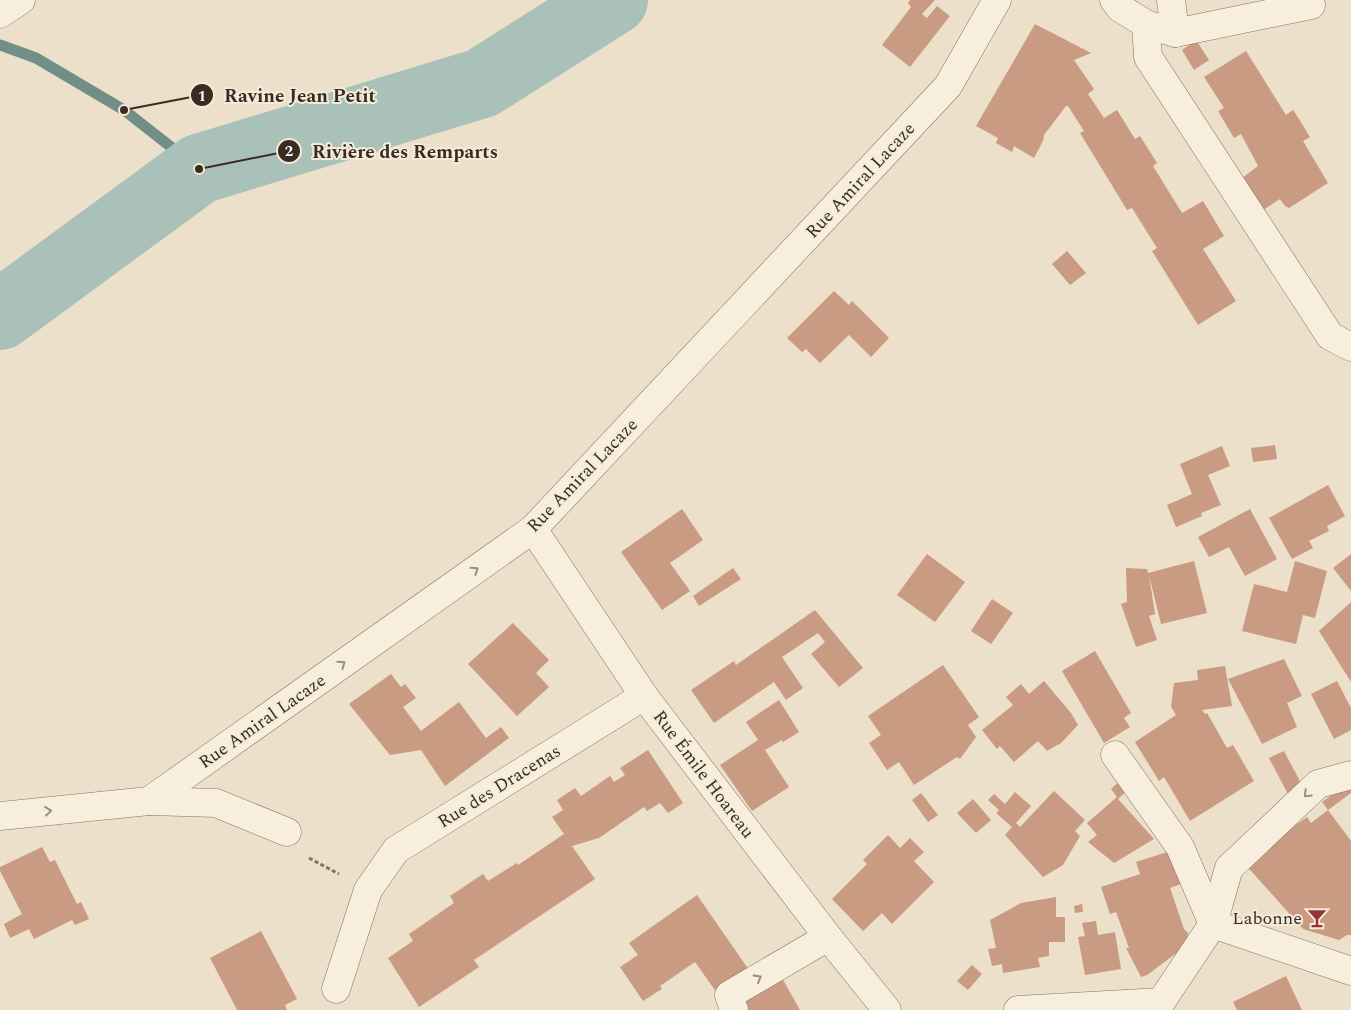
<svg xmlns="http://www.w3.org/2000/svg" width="1351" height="1010" viewBox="0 0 1351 1010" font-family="Spectral,serif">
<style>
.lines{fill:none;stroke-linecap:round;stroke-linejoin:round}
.stream{stroke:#718f86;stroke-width:11}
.river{stroke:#aac1b9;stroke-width:70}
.building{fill:#c89b82}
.minor-casing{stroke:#88725f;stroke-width:29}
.path{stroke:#88725f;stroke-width:3;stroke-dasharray:4 2.5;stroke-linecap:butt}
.minor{stroke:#f7eedd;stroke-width:28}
.oneway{stroke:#988d80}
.labels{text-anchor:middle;stroke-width:4;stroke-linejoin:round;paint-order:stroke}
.street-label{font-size:18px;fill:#3a2c22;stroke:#f4ebd9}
.poi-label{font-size:18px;fill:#3a2c22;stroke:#f4ebd9;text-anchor:end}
.leader{fill:none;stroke:#3a2c22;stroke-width:2}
.callout-dot{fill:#3a2c22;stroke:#f4ebd9;stroke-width:2}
.mark-label{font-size:15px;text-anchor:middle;font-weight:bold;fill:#fff}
.callout-label{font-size:19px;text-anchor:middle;font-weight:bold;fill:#3a2c22;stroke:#f4ebd9;stroke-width:4;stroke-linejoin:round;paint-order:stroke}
</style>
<rect width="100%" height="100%" fill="#ece0ca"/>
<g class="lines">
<!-- stream -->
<path class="stream" d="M0 45 36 58 124 110 199 169"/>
<!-- river -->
<path class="river" d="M0 315 199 169 482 83 613 0"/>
</g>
<!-- building -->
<g class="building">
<path d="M910 0H935L922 14 927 18 937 6 950 16 910 67 882 45 911 7 908 3Z"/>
<path d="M1035 24 1091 53 1074 60 1094 89 1088 94 1104 118 1117 110 1135 139 1140 136 1157 163 1153 166 1182 213 1203 201 1224 236 1203 249 1236 301 1198 325 1152 251 1157 248 1132 208 1127 210 1080 133 1084 131 1068 106H1066L1044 135 1043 141 1034 158 1014 146 1012 152 996 143 998 138 976 126Z"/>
<path d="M1196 40 1209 60 1194 70 1182 50Z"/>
<path d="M1246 51 1286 115 1293 110 1299 119 1310 137 1303 141 1328 183 1289 208 1285 206 1280 199 1257 214 1238 181 1258 166 1241 134 1234 138 1218 111 1224 108 1204 77Z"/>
<path d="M1067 251 1086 273 1070 285 1052 264Z"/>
<path d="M834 291 849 305 852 301 889 338 871 357 849 335 820 363 806 349 802 352 787 338Z"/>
<path d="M1275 445 1277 459 1253 462 1251 448Z"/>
<path d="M1222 446 1230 466 1208 475 1221 505 1201 513 1202 516 1176 527 1167 505 1192 494 1180 464Z"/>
<path d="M1328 485 1345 516 1327 526 1329 531 1309 541 1313 548 1292 559 1269 518Z"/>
<path d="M682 509 703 540 670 563 690 591 662 610 621 552Z"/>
<path d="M1250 509 1277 559 1245 576 1229 547 1209 557 1198 537Z"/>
<path d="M927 554 965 582 935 622 897 595Z"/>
<path d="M1351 554V591L1333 568Z"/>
<path d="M1194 561 1207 613 1161 624 1149 575 1155 614 1149 616 1157 640 1136 647 1121 604 1127 602 1126 568 1147 569 1148 573Z"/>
<path d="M1295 561 1327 571 1315 618 1303 615 1296 644 1242 631 1254 584 1287 592Z"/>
<path d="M733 568 741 579 699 606 693 596Z"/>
<path d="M992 599 1013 613 991 644 971 631Z"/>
<path d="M1351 602V682L1319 631Z"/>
<path d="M815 610 863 668 839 687 811 654 825 642 818 633 782 657 803 688 786 700 774 682 714 723 691 690 734 661 736 665Z"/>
<path d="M513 623 549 660 536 673 549 687 517 716 468 664Z"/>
<path d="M1095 651 1131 713 1124 718 1130 727 1104 743 1062 671Z"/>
<path d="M1284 659 1302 696 1287 703 1297 727 1262 744 1228 679Z"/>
<path d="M943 665 979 717 968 725 976 737 960 759 957 757 914 785 899 762 887 770 869 743 881 735 868 716Z"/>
<path d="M1225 666 1232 706 1202 710 1205 714 1207 713 1227 748 1233 745 1254 781 1190 821 1164 777 1159 781 1135 742 1176 715 1171 707 1174 683 1198 680 1197 670Z"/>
<path d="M391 674 401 687 405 684 416 698 403 707 421 731 459 702 486 738 501 727 509 738 445 786 421 750 390 755 349 704Z"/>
<path d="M1044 681 1071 713 1078 725 1061 743 1047 751 1038 741 1014 762 1000 746 997 749 982 730 1013 705 1006 697 1021 684 1029 694Z"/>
<path d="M1337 681 1351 708V730L1334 739 1311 694Z"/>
<path d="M779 700 799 732 783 742 782 740 765 750 789 787 752 811 720 765 758 740 746 722Z"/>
<path d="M648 750 683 803 668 813 660 803 647 811 644 807 599 838 572 846 595 879 474 960 479 967 419 1007 388 958 413 941 409 934 454 903 450 896 483 874 488 881 517 863 518 865 564 834 552 817 563 810 557 800 575 788 581 796 610 776 614 782 625 775 620 768Z"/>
<path d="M1284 751 1302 785 1289 796 1269 758Z"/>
<path d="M1351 777V793L1328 810 1322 802 1345 785Z"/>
<path d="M1123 778 1130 788 1118 799 1154 839 1114 863 1088 842 1097 835 1087 823 1117 797 1111 789Z"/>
<path d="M1054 791 1085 820 1075 831 1080 836 1063 865 1043 877 1005 835 1012 827 996 813 999 810 988 800 994 794 1005 804 1015 792 1031 806 1016 823 1020 827Z"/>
<path d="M921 793 938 815 928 822 912 800Z"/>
<path d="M973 799 991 820 976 833 957 813Z"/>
<path d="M1328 810 1351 841V935H1347L1339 940 1303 929 1244 863 1307 817 1311 823Z"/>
<path d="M888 835 900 848 910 838 924 852 914 861 934 882 892 924 882 913 863 931 832 899 867 864 863 860Z"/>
<path d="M42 847 50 862 55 860 77 904 81 902 89 919 75 925 72 920 34 939 29 929 10 938 4 924 22 914 0 871V867Z"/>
<path d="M1170 851 1181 884 1170 888 1184 929 1188 933 1186 946 1147 975 1141 977 1126 948H1129L1116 912 1110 914 1101 887 1140 874 1136 862Z"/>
<path d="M697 895 749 970 717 993 695 962 660 986 662 989 643 1001 620 967 638 955 629 943Z"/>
<path d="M1056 897V917H1065V942H1049V956L1038 958 1040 967 1003 973 1002 964 992 966 988 949 996 948 990 920 1021 903Z"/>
<path d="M1082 904 1083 912 1075 913 1074 906Z"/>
<path d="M1096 921 1098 935 1115 932 1121 969 1085 975 1078 937 1085 936 1082 923Z"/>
<path d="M261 931 297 999 285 1005 287 1010H237L210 958Z"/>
<path d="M972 965 982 974 968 990 957 981Z"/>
<path d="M1286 976 1302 1010H1237L1233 1002Z"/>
<path d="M782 978 800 1010H748L743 1001Z"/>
</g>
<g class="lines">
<defs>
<g id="minor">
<path d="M1114 0 1120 8 1146 24 1175 33 1311 5"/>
<path d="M1171 0 1175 33"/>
<path d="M0 14 21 0"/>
<path d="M1146 24 1148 57 1330 336 1351 347"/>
<path d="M533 529 644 696 828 937 887 1010"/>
<path d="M1115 755 1180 847 1213 924 1351 971"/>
<path d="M149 801 216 803 287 832"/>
<path d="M0 816 149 801 533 529 948 86 997 0"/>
<path d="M336 989 368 890 396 850 644 696"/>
<path d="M734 1010 729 995 828 937"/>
<path d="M1018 1010 1161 1002 1213 924 1229 868 1318 784 1351 775"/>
</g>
</defs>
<!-- minor casing -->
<use href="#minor" class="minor-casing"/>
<!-- path -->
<path class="path" d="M309 858 339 874"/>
<!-- minor -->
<use href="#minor" class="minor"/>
</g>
<!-- one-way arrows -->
<defs><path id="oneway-chevron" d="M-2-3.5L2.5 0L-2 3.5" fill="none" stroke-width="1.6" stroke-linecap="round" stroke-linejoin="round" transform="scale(1.25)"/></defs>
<g class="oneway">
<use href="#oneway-chevron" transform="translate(475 570) rotate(-35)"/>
<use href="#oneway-chevron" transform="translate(342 664) rotate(-35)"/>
<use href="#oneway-chevron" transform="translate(1307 794) rotate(136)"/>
<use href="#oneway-chevron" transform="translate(48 811) rotate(-6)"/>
<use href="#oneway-chevron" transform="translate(758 978) rotate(-31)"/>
</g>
<!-- icons -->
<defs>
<symbol id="bar-bare" viewBox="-9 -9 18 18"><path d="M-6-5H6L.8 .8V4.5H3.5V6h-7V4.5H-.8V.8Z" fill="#93333a" stroke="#f4ebd9" stroke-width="2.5" paint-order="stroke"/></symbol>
</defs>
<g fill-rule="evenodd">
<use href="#bar-bare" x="1303" y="904" width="28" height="28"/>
</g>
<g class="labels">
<!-- street labels -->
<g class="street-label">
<text transform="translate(860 180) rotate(-47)" y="6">Rue Amiral Lacaze</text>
<text transform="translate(582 475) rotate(-46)" y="6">Rue Amiral Lacaze</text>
<text transform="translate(262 721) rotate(-35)" y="6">Rue Amiral Lacaze</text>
<text transform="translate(704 774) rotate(53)" y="6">Rue Émile Hoareau</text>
<text transform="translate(499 786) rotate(-32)" y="6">Rue des Dracenas</text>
</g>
<!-- poi labels -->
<g class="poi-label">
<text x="1302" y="924">Labonne</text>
</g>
</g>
<!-- callouts -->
<path class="leader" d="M124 110L202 95M199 169L289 151"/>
<g class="callout-dot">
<circle cx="124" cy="110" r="5"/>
<circle cx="199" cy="169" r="5"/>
<circle cx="202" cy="95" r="12"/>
<circle cx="289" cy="151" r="12"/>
</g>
<g class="mark-label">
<text x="202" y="101">1</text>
<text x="289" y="156">2</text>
</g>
<g class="callout-label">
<text x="300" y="102">Ravine Jean Petit</text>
<text x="405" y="158">Rivière des Remparts</text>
</g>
</svg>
